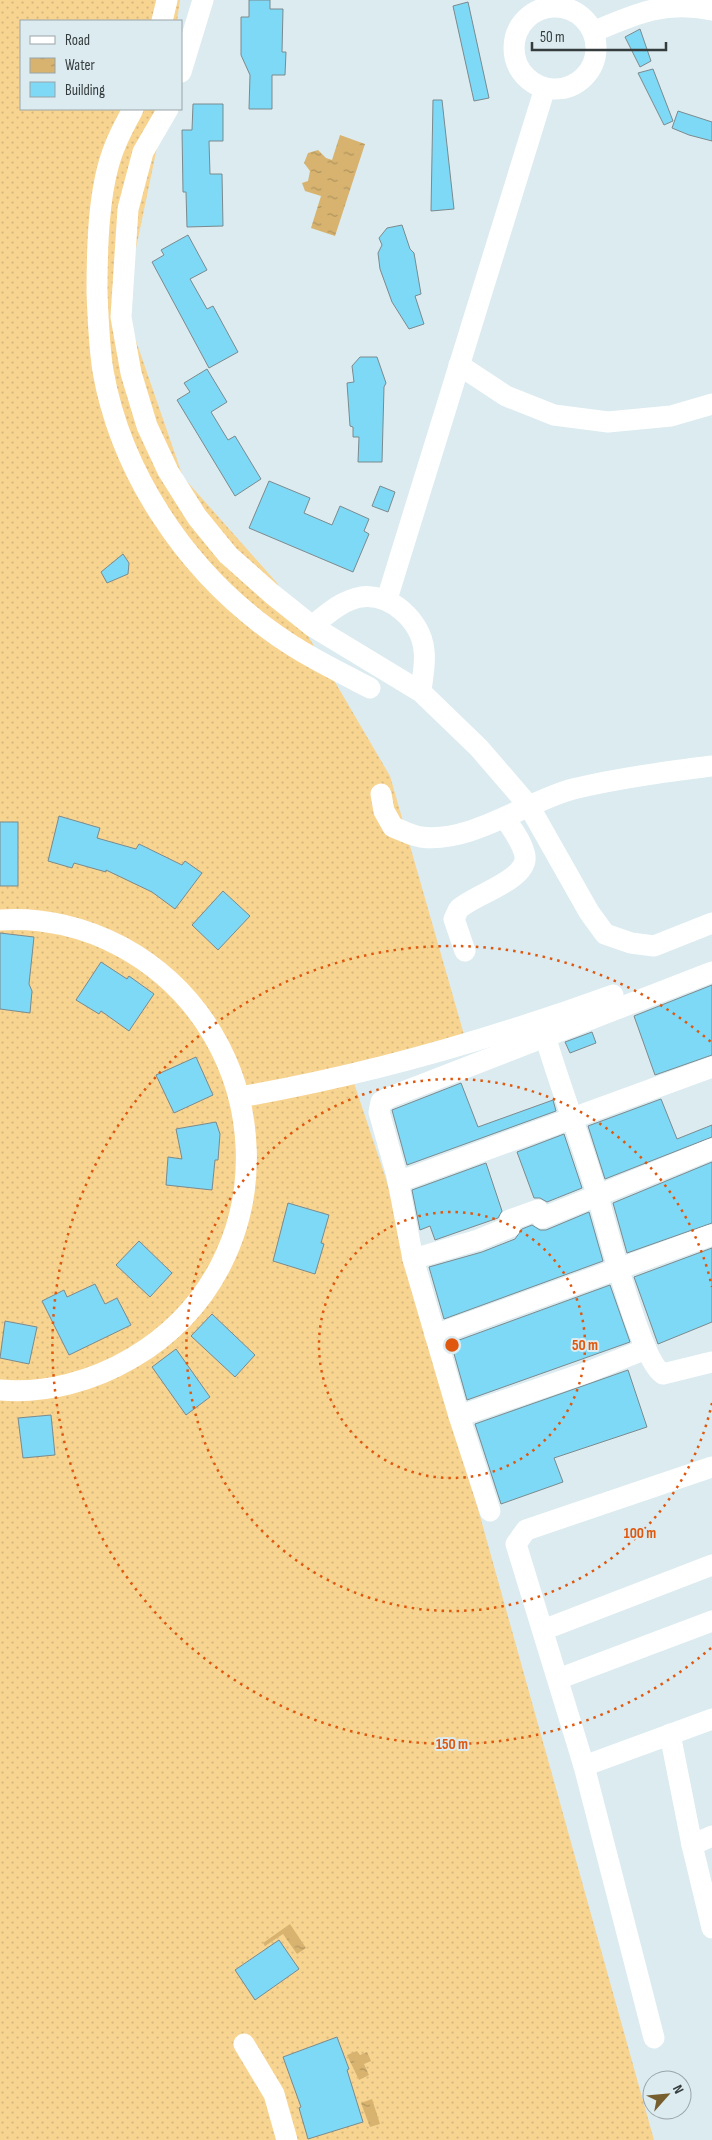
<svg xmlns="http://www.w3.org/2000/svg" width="712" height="2140" viewBox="0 0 712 2140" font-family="'Sofia Sans Condensed',sans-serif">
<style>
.grass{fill:url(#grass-dots)}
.water{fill:url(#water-ripples)}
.building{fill:#7dd9f5;stroke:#7b8a8e}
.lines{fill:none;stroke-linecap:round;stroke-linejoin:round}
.minor{stroke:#fff;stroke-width:21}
.ring{fill:none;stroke:#df580e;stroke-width:2.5;stroke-dasharray:2.5 5}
.centre{fill:#df580e;stroke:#dbebf0;stroke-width:2.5}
.ring-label{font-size:15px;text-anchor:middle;font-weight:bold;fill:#df580e;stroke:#dbebf0;stroke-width:4;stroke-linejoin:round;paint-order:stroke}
</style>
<defs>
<pattern id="grass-dots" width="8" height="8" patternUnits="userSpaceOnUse" patternTransform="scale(1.25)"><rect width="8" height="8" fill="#f8d491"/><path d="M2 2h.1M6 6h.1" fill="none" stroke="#d5b77e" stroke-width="1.8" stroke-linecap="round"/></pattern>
<pattern id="water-ripples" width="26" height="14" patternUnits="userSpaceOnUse" patternTransform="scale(1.25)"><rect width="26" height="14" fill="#d7b36f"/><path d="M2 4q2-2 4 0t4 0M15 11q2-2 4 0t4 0" fill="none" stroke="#af935d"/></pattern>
</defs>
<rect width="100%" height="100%" fill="#dbebf0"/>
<!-- grass -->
<path class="grass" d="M0 0H180L177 21H21V109H165L124 306 183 477 277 583 390 776 467 1045 354 1083 386 1179 654 2140H0Z"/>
<!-- water -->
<g class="water">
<path d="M340 135 365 144 335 236 311 228 321 196 305 191 302 183 308 181 310 171 304 163 308 153 318 150 326 158 332 160Z"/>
<path d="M290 1924 306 1948 297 1954 283 1934 265 1946 263 1943Z"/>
<path d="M357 2051 360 2055 367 2052 371 2061 364 2064 369 2075 359 2080 347 2055Z"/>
<path d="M372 2099 380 2124 370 2127 361 2103Z"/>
</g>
<!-- building -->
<g class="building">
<path d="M249 0H270V9H283L282 52H286L285 75H272V109H249L250 75 241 55V17H249Z"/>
<path d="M468 2 489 98 474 101 453 6Z"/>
<path d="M640 29 651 61 640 67 625 37Z"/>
<path d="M653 69 673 121 664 125 638 73Z"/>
<path d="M433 100H442L454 209 431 211Z"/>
<path d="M193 104H223V141H209L210 174H222L223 226 187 227 186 192H183L182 130H192Z"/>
<path d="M678 111 712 122V141L689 135 672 128Z"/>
<path d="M402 225 410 249 414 253 421 294 415 296 424 324 409 329 392 302 380 269 378 253 382 245 379 238 387 228Z"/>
<path d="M188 235 207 270 190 279 207 309 213 306 238 352 209 368 152 262 164 255 161 250Z"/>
<path d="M360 357H377L386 383 384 387 382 462H358L359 437H353V427L350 426 347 383 354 382 352 366Z"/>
<path d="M207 369 227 402 211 412 228 440 235 436 261 479 235 496 177 400 190 392 184 383Z"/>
<path d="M269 481 310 498 304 513 332 525 340 506 369 519 364 531 369 534 353 572 249 528Z"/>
<path d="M380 486 395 492 388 512 372 506Z"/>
<path d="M123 554 129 563 128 574 107 583 101 572Z"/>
<path d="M59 816 100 828 97 838 136 849 139 844 182 865 185 861 202 873 175 909 152 892 106 870V872L74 863 72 868 48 861Z"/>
<rect x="0" y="822" width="18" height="64"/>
<path d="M223 891 250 916 218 950 192 925Z"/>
<path d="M0 933 34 937 29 984 32 991 30 1013 0 1009Z"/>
<path d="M101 962 127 979 129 976 154 994 129 1031 101 1011 99 1014 76 1000Z"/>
<path d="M712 985V1055L655 1075 634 1016Z"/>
<path d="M592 1032 596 1043 570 1053 565 1042Z"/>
<path d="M196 1057 213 1095 174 1113 156 1075Z"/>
<path d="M461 1083 478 1127 553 1100 556 1111 407 1165 392 1110Z"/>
<path d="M661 1099 677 1139 712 1125V1137L605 1179 588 1126Z"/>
<path d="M216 1122 220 1134 218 1160H215L212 1190 166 1185 168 1157 182 1159 176 1129Z"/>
<path d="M564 1134 582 1188 547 1202 540 1198H534L517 1152Z"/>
<path d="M712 1162V1223L627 1253 613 1203Z"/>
<path d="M486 1163 502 1211 498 1218 435 1240 430 1226 420 1230 412 1190Z"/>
<path d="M288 1203 329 1215 321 1243 324 1244 315 1274 273 1261Z"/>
<path d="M589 1212 603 1261 444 1319 429 1267 482 1252 515 1239 522 1229 532 1225 540 1230H546Z"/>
<path d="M139 1241 172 1273 150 1297 116 1265Z"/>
<path d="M712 1248V1322L658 1344 634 1277Z"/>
<path d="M95 1284 105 1304 117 1298 131 1325 69 1355 42 1301 64 1290 67 1297Z"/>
<path d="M610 1285 630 1342 467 1400 451 1343Z"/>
<path d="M212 1314 255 1355 235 1377 191 1336Z"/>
<path d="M5 1321 37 1327 29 1364 0 1358Z"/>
<path d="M176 1349 210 1397 186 1415 152 1367Z"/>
<path d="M628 1370 647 1427 554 1458 563 1482 501 1504 475 1424Z"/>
<path d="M51 1415 55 1455 23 1458 18 1418Z"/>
<path d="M279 1940 299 1969 255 2000 235 1970Z"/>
<path d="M337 2037 349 2069 347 2070 363 2122 308 2139 299 2108 301 2107 283 2057Z"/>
</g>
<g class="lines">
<!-- minor -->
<g class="minor">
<circle cx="555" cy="48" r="41"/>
<path d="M162 21 167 0"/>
<path d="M593 32C635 14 665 0 712 10"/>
<path d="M181 72 203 0"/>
<path d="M133 109C127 121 120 133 115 146 98 186 97 249 97 292 98 318 99 346 103 371 121 473 185 568 268 629 300 653 335 670 370 688"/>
<path d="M168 109 143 152 128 209 121 317 131 373 147 426 168 471 197 517 228 555 272 594 312 626 421 692 479 748 529 806 589 912 605 934 631 943 654 946 712 923"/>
<path d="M459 365 506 396 554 415 608 422 671 416 712 404"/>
<path d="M387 599 545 88"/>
<path d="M312 626C326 615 342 600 361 597 391 593 421 621 424 650 426 663 422 679 421 692"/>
<path d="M381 794 384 811 393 827C401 830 412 836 421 837 470 844 527 801 573 789 619 778 665 772 712 766"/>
<path d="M0 920C42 917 85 927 122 947 281 1034 291 1265 132 1358 93 1381 46 1394 0 1390"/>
<path d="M465 951 454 919C456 916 457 911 459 909 473 895 528 880 525 856 523 843 512 829 505 818"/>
<path d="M545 1036C561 1089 581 1141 597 1194 607 1226 640 1361 663 1374L712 1362"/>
<path d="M240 1097C368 1075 492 1039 613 995"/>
<path d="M398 1182 712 1067"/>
<path d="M413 1259 478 1240 510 1227V1220L538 1210 542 1218 712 1149"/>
<path d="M435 1335 712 1235"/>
<path d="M646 1349 588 1372 459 1416 413 1259 397 1176 379 1112 381 1102 390 1097 712 972"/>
<path d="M459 1416 490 1511"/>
<path d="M543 1630 712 1565"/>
<path d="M558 1679 712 1621"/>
<path d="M670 1734 692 1845 712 1928"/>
<path d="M584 1766 712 1719"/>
<path d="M692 1845 712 1836"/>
<path d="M654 2038 584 1766 516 1544 526 1530 712 1467"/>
<path d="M244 2044 274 2094 287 2140"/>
</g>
</g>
<!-- distance rings -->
<g class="ring">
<circle cx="452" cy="1345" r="133"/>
<path d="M712 1403A266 266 0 1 1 712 1287"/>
<path d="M711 1648A399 399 0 1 1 711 1042"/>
</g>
<circle cx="452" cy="1345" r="8" class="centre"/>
<g class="ring-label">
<text x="585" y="1350">50 m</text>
<text x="640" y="1538">100 m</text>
<text x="452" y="1749">150 m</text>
</g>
<!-- legend -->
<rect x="20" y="20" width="162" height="90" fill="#dbebf0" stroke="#99a5a9"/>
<rect x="30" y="36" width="25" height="8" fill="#ffffff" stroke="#99a5a9"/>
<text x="65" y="45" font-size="15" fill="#353c3e">Road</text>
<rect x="30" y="58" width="25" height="15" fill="url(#water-ripples)" stroke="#99a5a9"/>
<text x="65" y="70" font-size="15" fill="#353c3e">Water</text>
<rect x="30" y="82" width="25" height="15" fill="#7dd9f5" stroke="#99a5a9"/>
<text x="65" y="95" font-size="15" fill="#353c3e">Building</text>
<!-- north arrow -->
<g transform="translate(667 2095) rotate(63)"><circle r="24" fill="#dbebf0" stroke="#99a5a9"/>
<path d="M0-4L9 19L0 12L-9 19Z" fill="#765e2f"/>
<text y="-8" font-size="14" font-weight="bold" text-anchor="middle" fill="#353c3e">N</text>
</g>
<!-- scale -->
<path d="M532 42v8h134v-8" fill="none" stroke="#353c3e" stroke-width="2.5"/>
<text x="540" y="42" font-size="15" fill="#353c3e" stroke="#dbebf0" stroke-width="4" paint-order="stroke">50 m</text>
</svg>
